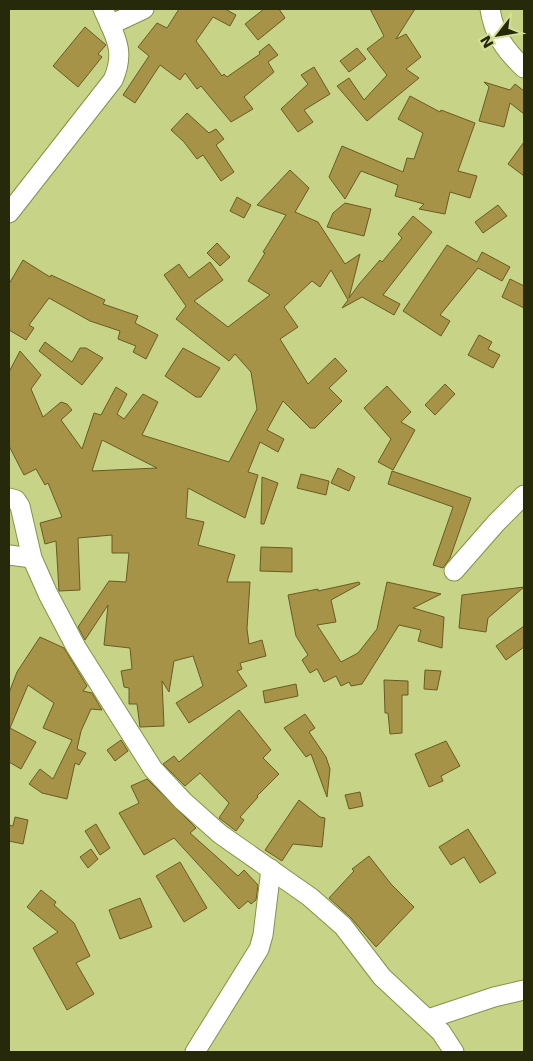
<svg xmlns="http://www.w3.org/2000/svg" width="533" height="1061" viewBox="0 0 533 1061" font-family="'DejaVu Sans',sans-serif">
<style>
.building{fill:#a69347;stroke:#695c21;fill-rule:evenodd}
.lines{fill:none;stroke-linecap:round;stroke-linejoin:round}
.minor-casing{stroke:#879147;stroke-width:21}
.minor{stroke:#fff;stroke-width:19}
</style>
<rect width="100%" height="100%" fill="#c7d387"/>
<!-- building -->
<g class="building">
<path d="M179 9H225L236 15 230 26 213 17 196 41 222 76 224 74 227 77 260 54 259 52 269 44 278 55 268 62 274 72 244 97 253 109 231 122 201 86 197 89 185 73 180 80 160 65 135 103 123 95 149 56 138 47 157 23 167 28Z"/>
<path d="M264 9H279L285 18 258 40 245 24Z"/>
<path d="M370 9H415L396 39 406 34 421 57 406 69 419 78 367 121 337 86 349 78 364 100 387 75 367 49 384 36Z"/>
<path d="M85 27 106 45 98 54 102 57 78 87 53 66Z"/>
<path d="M357 48 366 59 349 72 340 61Z"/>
<path d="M314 67 330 94 304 110 313 122 298 132 281 109 308 84 301 75Z"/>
<path d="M484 82 510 90 515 84 524 91V114L510 103 504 127 479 121 489 87Z"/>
<path d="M410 96 440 112 441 110 475 123 458 171 477 176 470 198 450 192 445 214 419 209 424 204 395 196 398 185 361 171 345 199 329 177 342 146 403 172 407 158 414 159 423 133 398 119Z"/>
<path d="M187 113 209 133 216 129 224 139 216 145 234 172 221 181 203 155 197 159 184 142 171 130Z"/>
<path d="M524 142V176L508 164Z"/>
<path d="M290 170 309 188 295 212 318 222 345 264 360 254 349 298 360 283 380 260 382 262 402 238 398 234 413 216 432 232 383 295 400 304 394 315 362 297 342 308 348 300 331 270 320 287 312 281 284 307 298 327 280 339 308 384 335 358 347 371 329 388 342 401 315 428H310L283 401 267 430 284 439 278 452 260 442 248 472 258 475 245 518 188 488 186 518 204 522 198 545 235 555 227 582H250L247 629 249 644 262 640 266 656 240 663 242 669 237 671 247 686 189 723 176 703 203 686 193 656 174 661 169 692 162 681 164 726 140 727 137 704H129V688L124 687 121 671 132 669 130 648 104 645 108 605 85 640 78 627 109 581 126 582 129 553H112V535L78 538 80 590 59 591 56 541 45 544 40 523 62 517 48 483 45 485 36 469 24 475 9 446V372L20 351 41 375 31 389 43 417 61 402 67 404 72 410 61 420 82 449 94 413 101 415 116 387 127 394 117 414 124 419 143 394 158 402 142 435 229 462 257 409 251 372 235 354 229 361 176 319 186 306 164 275 179 264 189 278 210 262 223 280 194 301 228 327 270 295 248 281 265 253 263 252 286 215 257 205ZM102 440 157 468 92 471Z"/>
<path d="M237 197 251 205 244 218 230 211Z"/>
<path d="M345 203 371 209 364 236 327 227 333 213Z"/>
<path d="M498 205 507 216 483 233 475 222Z"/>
<path d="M217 243 230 257 220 266 207 253Z"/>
<path d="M447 245 477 262 482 252 510 267 502 281 478 268 440 315 450 321 441 336 403 311Z"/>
<path d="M23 260 50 277 51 275 105 300 103 304 138 316 135 323 158 335 146 359 133 352 136 346 118 339 120 331 90 321 49 298 29 325 34 328 26 340 9 330V284Z"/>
<path d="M510 279 524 286V308L502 297Z"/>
<path d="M479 335 492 342 488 349 500 355 493 368 468 355Z"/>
<path d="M45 342 72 362 80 348H86L103 358 82 385 39 351Z"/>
<path d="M183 348 220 368 201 397H196L165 376Z"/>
<path d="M445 384 455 394 435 415 425 405Z"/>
<path d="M387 386 411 412 401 422 415 430 393 470 378 462 391 439 364 408Z"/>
<path d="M338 468 355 477 349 491 331 483Z"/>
<path d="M392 471 471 498 450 558 443 568 433 565 453 507 388 484Z"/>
<path d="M301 474 329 481 326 495 297 488Z"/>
<path d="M262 477 278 483 264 524H261Z"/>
<path d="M261 547 292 548V572L260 571Z"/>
<path d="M359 582 360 584 331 600 336 622 317 625 341 662 358 653 377 629 387 582 441 594 413 608 444 617 442 648 418 641 421 630 399 625 362 684 351 686 349 682 341 686 336 676 324 682 317 669 310 673 302 660 308 655 296 636 288 595 318 589V591Z"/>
<path d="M524 587 488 618 486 632 459 628 462 595Z"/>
<path d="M524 626V647L506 660 496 646Z"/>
<path d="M40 637 64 648 87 686 83 691 92 693 102 710 91 709 81 731 77 749 86 753 79 765 75 763 67 799 42 793 29 784 40 769 53 779 72 740 43 728 54 703 28 685 10 728 36 742 21 769 9 762V693L17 672Z"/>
<path d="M425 670 441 671 437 690 424 689Z"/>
<path d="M384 680 408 681V695H402V733L390 734 388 713H385Z"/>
<path d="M296 684 298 696 265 703 263 691Z"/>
<path d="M239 710 271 750 263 758 279 774 257 796 258 797 240 817 244 820 236 831 219 818 229 803 200 773 185 786 163 764 174 756 179 762Z"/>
<path d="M305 714 315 728 309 732 326 757 330 769 327 797 311 754 306 757 284 728Z"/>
<path d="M121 740 128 751 115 761 107 750Z"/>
<path d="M446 741 460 766 441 776 443 781 429 787 415 754Z"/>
<path d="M147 779 196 828 190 833 238 876 244 870 258 885 256 900 251 904 248 901 239 909 174 838 144 855 119 813 139 803 131 786Z"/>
<path d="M360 792 363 806 349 809 345 795Z"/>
<path d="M299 800 320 817 325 818 322 847 293 844 282 861 265 850Z"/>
<path d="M15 817 28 820 23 844 9 841V825L13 826Z"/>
<path d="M96 824 110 848 100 855 85 831Z"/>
<path d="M468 829 496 873 480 883 464 857 451 865 439 847Z"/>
<path d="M91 849 98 859 88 868 80 857Z"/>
<path d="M369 856 391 884 414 907 376 947 351 918 329 898 354 871 352 869Z"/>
<path d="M180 862 207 908 184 922 156 876Z"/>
<path d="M41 890 56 902 54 905 74 923 90 956 76 963 94 994 67 1010 33 948 58 932 27 907Z"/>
<path d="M140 898 152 927 120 939 109 910Z"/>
</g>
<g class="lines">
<defs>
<g id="minor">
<path d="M490 9C494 35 505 50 524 68"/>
<path d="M110 25 144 9"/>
<path d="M9 213 113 80C126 51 115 36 103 9"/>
<path d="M9 498 16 500 20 506 32 558 48 594 76 647 153 769 183 801 220 834 310 897 343 926 382 977 441 1032 454 1052"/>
<path d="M9 555 32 558"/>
<path d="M454 571 496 523 524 495"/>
<path d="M428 1019 494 997 524 990"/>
<path d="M195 1052 259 949 263 935 271 869"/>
</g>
</defs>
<!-- minor casing -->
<use href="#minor" class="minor-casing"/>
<!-- minor -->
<use href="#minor" class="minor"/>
</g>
<!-- border -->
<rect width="533" height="1061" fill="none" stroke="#262a0a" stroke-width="20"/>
<!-- north arrow -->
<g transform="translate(498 35) rotate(239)" stroke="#d4e094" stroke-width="4" paint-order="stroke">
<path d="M0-4L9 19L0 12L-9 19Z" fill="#262a0a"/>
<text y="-8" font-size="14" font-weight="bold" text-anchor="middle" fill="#262a0a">N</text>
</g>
</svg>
